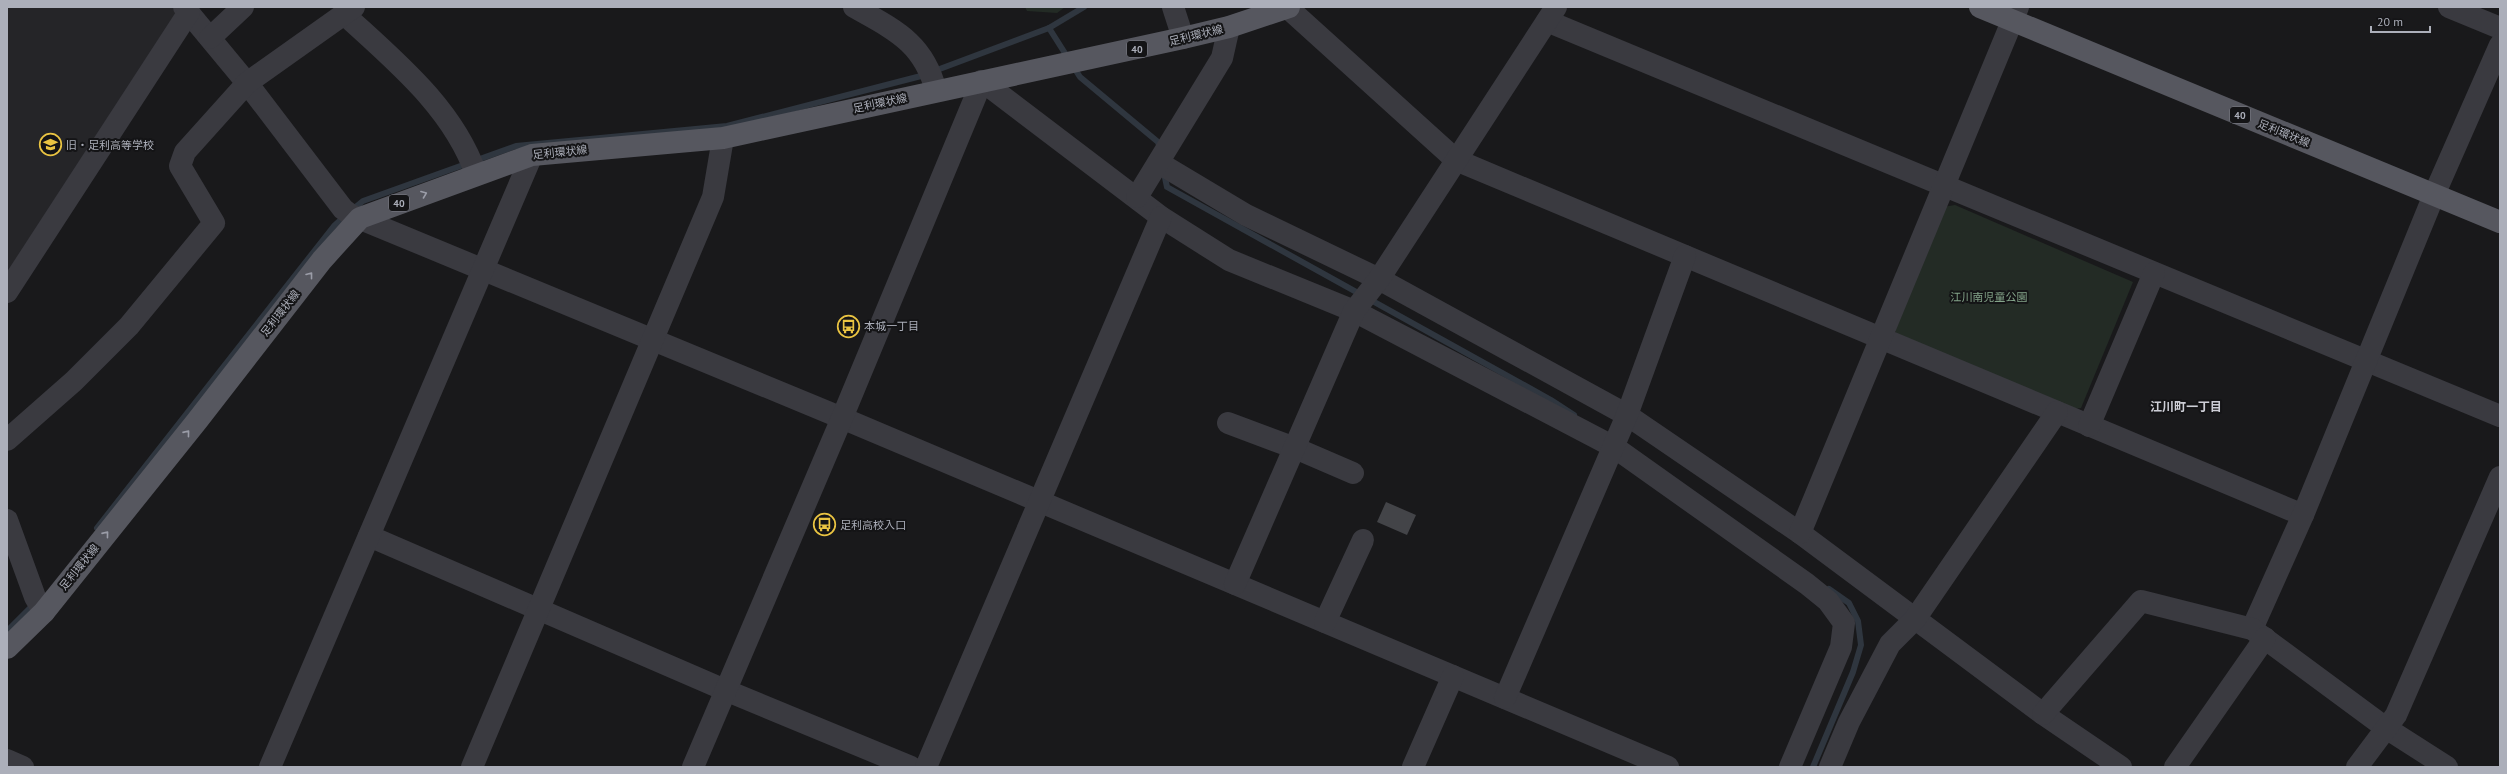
<svg xmlns="http://www.w3.org/2000/svg" width="2507" height="774" viewBox="0 0 2507 774" font-family="'PT Sans','Noto Sans JP',sans-serif">
<style>
.built{fill:#252528}
.green{fill:#232b25}
.lines{fill:none;stroke-linecap:round;stroke-linejoin:round}
.stream{stroke:#2f363f;stroke-width:6}
.building{fill:#434448}
.minor{stroke:#3a3a40;stroke-width:22}
.tertiary{stroke:#3a3a40;stroke-width:22}
.primary{stroke:#56575f;stroke-width:22}
.oneway{stroke:#9b9da8}
.labels{text-anchor:middle;stroke-width:4;stroke-linejoin:round;paint-order:stroke}
.shield{fill:#141416;stroke:#7e8089;stroke-width:1}
.shield-label{font-size:10px;font-weight:bold;fill:#acafba}
.street-label{font-size:11px;fill:#acafba;stroke:#141416}
.poi-label{font-size:11px;fill:#acafba;stroke:#141416;text-anchor:start}
.park-label{font-size:11px;fill:#84a48a;stroke:#141416}
.neighbourhood-label{font-size:12px;font-weight:bold;fill:#cdced6;stroke:#141416}
</style>
<rect width="100%" height="100%" fill="#19191b"/>
<!-- built -->
<path class="built" d="M7 7H178L179 10 7 279Z"/>
<!-- green -->
<g class="green">
<path d="M1025 7H1065L1057 13 1027 11Z"/>
<path d="M1955 205 2133 282 2081 408 2073 409 1897 337 1894 326 1943 207Z"/>
</g>
<g class="lines">
<!-- stream -->
<g class="stream">
<path d="M1049 28 1068 58"/>
<path d="M1073 66 1080 77 1158 142 1160 148"/>
<path d="M1164 173 1167 187 1551 400 1574 415"/>
<path d="M352 210 363 201 516 146 727 126 921 76 1049 28 1084 7"/>
<path d="M97 528 334 226 345 216"/>
<path d="M7 631 35 603"/>
<path d="M1813 767 1853 672 1861 645 1858 621 1849 603 1829 589"/>
</g>
</g>
<!-- building -->
<path class="building" d="M1386 502 1416 515 1407 535 1377 522Z"/>
<g class="lines">
<!-- minor -->
<g class="minor">
<path d="M184 7 247 83 343 209 351 215 842 418 1668 767"/>
<path d="M854 7C895 30 924 43 936 91"/>
<path d="M1173 7 1183 38"/>
<path d="M2449 7 2500 28"/>
<path d="M1288 8 1456 160 2303 515"/>
<path d="M345 15C395 61 453 108 476 174"/>
<path d="M1547 21 2500 416"/>
<path d="M210 38 243 7"/>
<path d="M982 81 1161 217 1229 260 1354 311 1614 447 1807 584 1828 601 1844 623 1841 647 1790 767"/>
<path d="M1159 163 1246 215 1379 279 1627 415 1800 533 2043 714 2121 767"/>
<path d="M1137 197 1222 58 1229 27"/>
<path d="M7 292 189 12"/>
<path d="M1228 423 1295 448 1353 473"/>
<path d="M2089 426 2154 273"/>
<path d="M7 440 74 381 129 326 214 223 180 166 185 152 247 83 354 7"/>
<path d="M7 520 35 597 44 612"/>
<path d="M1800 533 2018 7"/>
<path d="M369 536 725 690 911 767"/>
<path d="M1235 584 1354 311 1379 279 1556 7"/>
<path d="M1325 622 1363 540"/>
<path d="M2252 629 2303 515 2434 195 2500 45"/>
<path d="M1505 698 1627 415 1685 256"/>
<path d="M2043 714 2141 601 2252 629 2386 728 2447 767"/>
<path d="M7 760 23 767"/>
<path d="M270 767 532 155"/>
<path d="M472 767 713 197 723 138"/>
<path d="M926 767 1161 217"/>
<path d="M1413 767 1453 676"/>
<path d="M1830 767 1849 722 1890 644 1915 619 2057 412"/>
<path d="M2175 767 2265 638"/>
<path d="M2357 767 2396 715 2500 477"/>
</g>
<!-- tertiary -->
<path class="tertiary" d="M693 767 842 418 982 81"/>
<!-- primary -->
<g class="primary">
<path d="M1980 7 2500 222"/>
<path d="M7 648 44 612 197 421 322 260 360 218 532 155 723 138 1183 38 1229 27 1289 7"/>
</g>
</g>
<!-- one-way arrows -->
<defs><path id="oneway-chevron" d="M-2-3.5L2.5 0L-2 3.5" fill="none" stroke-width="1.6" stroke-linecap="round" stroke-linejoin="round"/></defs>
<g class="oneway">
<use href="#oneway-chevron" transform="translate(424 194) rotate(-21)"/>
<use href="#oneway-chevron" transform="translate(310 275) rotate(-52)"/>
<use href="#oneway-chevron" transform="translate(187 433) rotate(-51)"/>
<use href="#oneway-chevron" transform="translate(106 534) rotate(-51)"/>
</g>
<!-- icons -->
<defs>
<symbol id="school-ring" viewBox="-11 -11 22 22"><circle r="9.5" fill="#141416" stroke="#eac442" stroke-width="1.5"/><path d="M0-5L7-2L0 1L-7-2ZM-4 1L0 2.5L4 1V4Q0 6-4 4Z" fill="#eac442"/></symbol>
<symbol id="bus-ring" viewBox="-11 -11 22 22"><circle r="9.5" fill="#141416" stroke="#eac442" stroke-width="1.5"/><path d="M-5-6H5V4H4V6H2V4H-2V6H-4V4H-5ZM-3.5-4V0h7V-4ZM-3.5 1.2v1.5H-2V1.2ZM2 1.2v1.5H3.5V1.2Z" fill="#eac442"/></symbol>
</defs>
<g fill-rule="evenodd">
<use href="#school-ring" x="38" y="132" width="25" height="25"/>
<use href="#bus-ring" x="836" y="314" width="25" height="25"/>
<use href="#bus-ring" x="812" y="512" width="25" height="25"/>
</g>
<g class="labels">
<!-- shield labels -->
<g class="shield">
<rect x="1127" y="41" width="20" height="16" rx="3"/>
<rect x="2230" y="107" width="20" height="16" rx="3"/>
<rect x="389" y="195" width="20" height="16" rx="3"/>
</g>
<g class="shield-label">
<text x="1137" y="53">40</text>
<text x="2240" y="119">40</text>
<text x="399" y="207">40</text>
</g>
<!-- street labels -->
<g class="street-label">
<text transform="translate(1196 35) rotate(-14)" y="4">足利環状線</text>
<text transform="translate(880 103) rotate(-12)" y="4">足利環状線</text>
<text transform="translate(2284 133) rotate(22)" y="4">足利環状線</text>
<text transform="translate(560 152) rotate(-6)" y="4">足利環状線</text>
<text transform="translate(280 313) rotate(-52)" y="4">足利環状線</text>
<text transform="translate(79 567) rotate(-51)" y="4">足利環状線</text>
</g>
<!-- poi labels -->
<g class="poi-label">
<text x="66" y="149">旧・足利高等学校</text>
<text x="864" y="330">本城一丁目</text>
<text x="840" y="529">足利高校入口</text>
</g>
<!-- park labels -->
<g class="park-label">
<text x="1989" y="301">江川南児童公園</text>
</g>
<!-- neighbourhood labels -->
<g class="neighbourhood-label">
<text x="2186" y="411">江川町一丁目</text>
</g>
</g>
<!-- border -->
<rect width="2507" height="774" fill="none" stroke="#acafba" stroke-width="16"/>
<!-- scale -->
<path d="M2371 26v6h59v-6" fill="none" stroke="#acafba" stroke-width="2"/>
<text x="2377" y="26" font-size="12" fill="#acafba" stroke="#141416" stroke-width="3" paint-order="stroke">20 m</text>
</svg>
